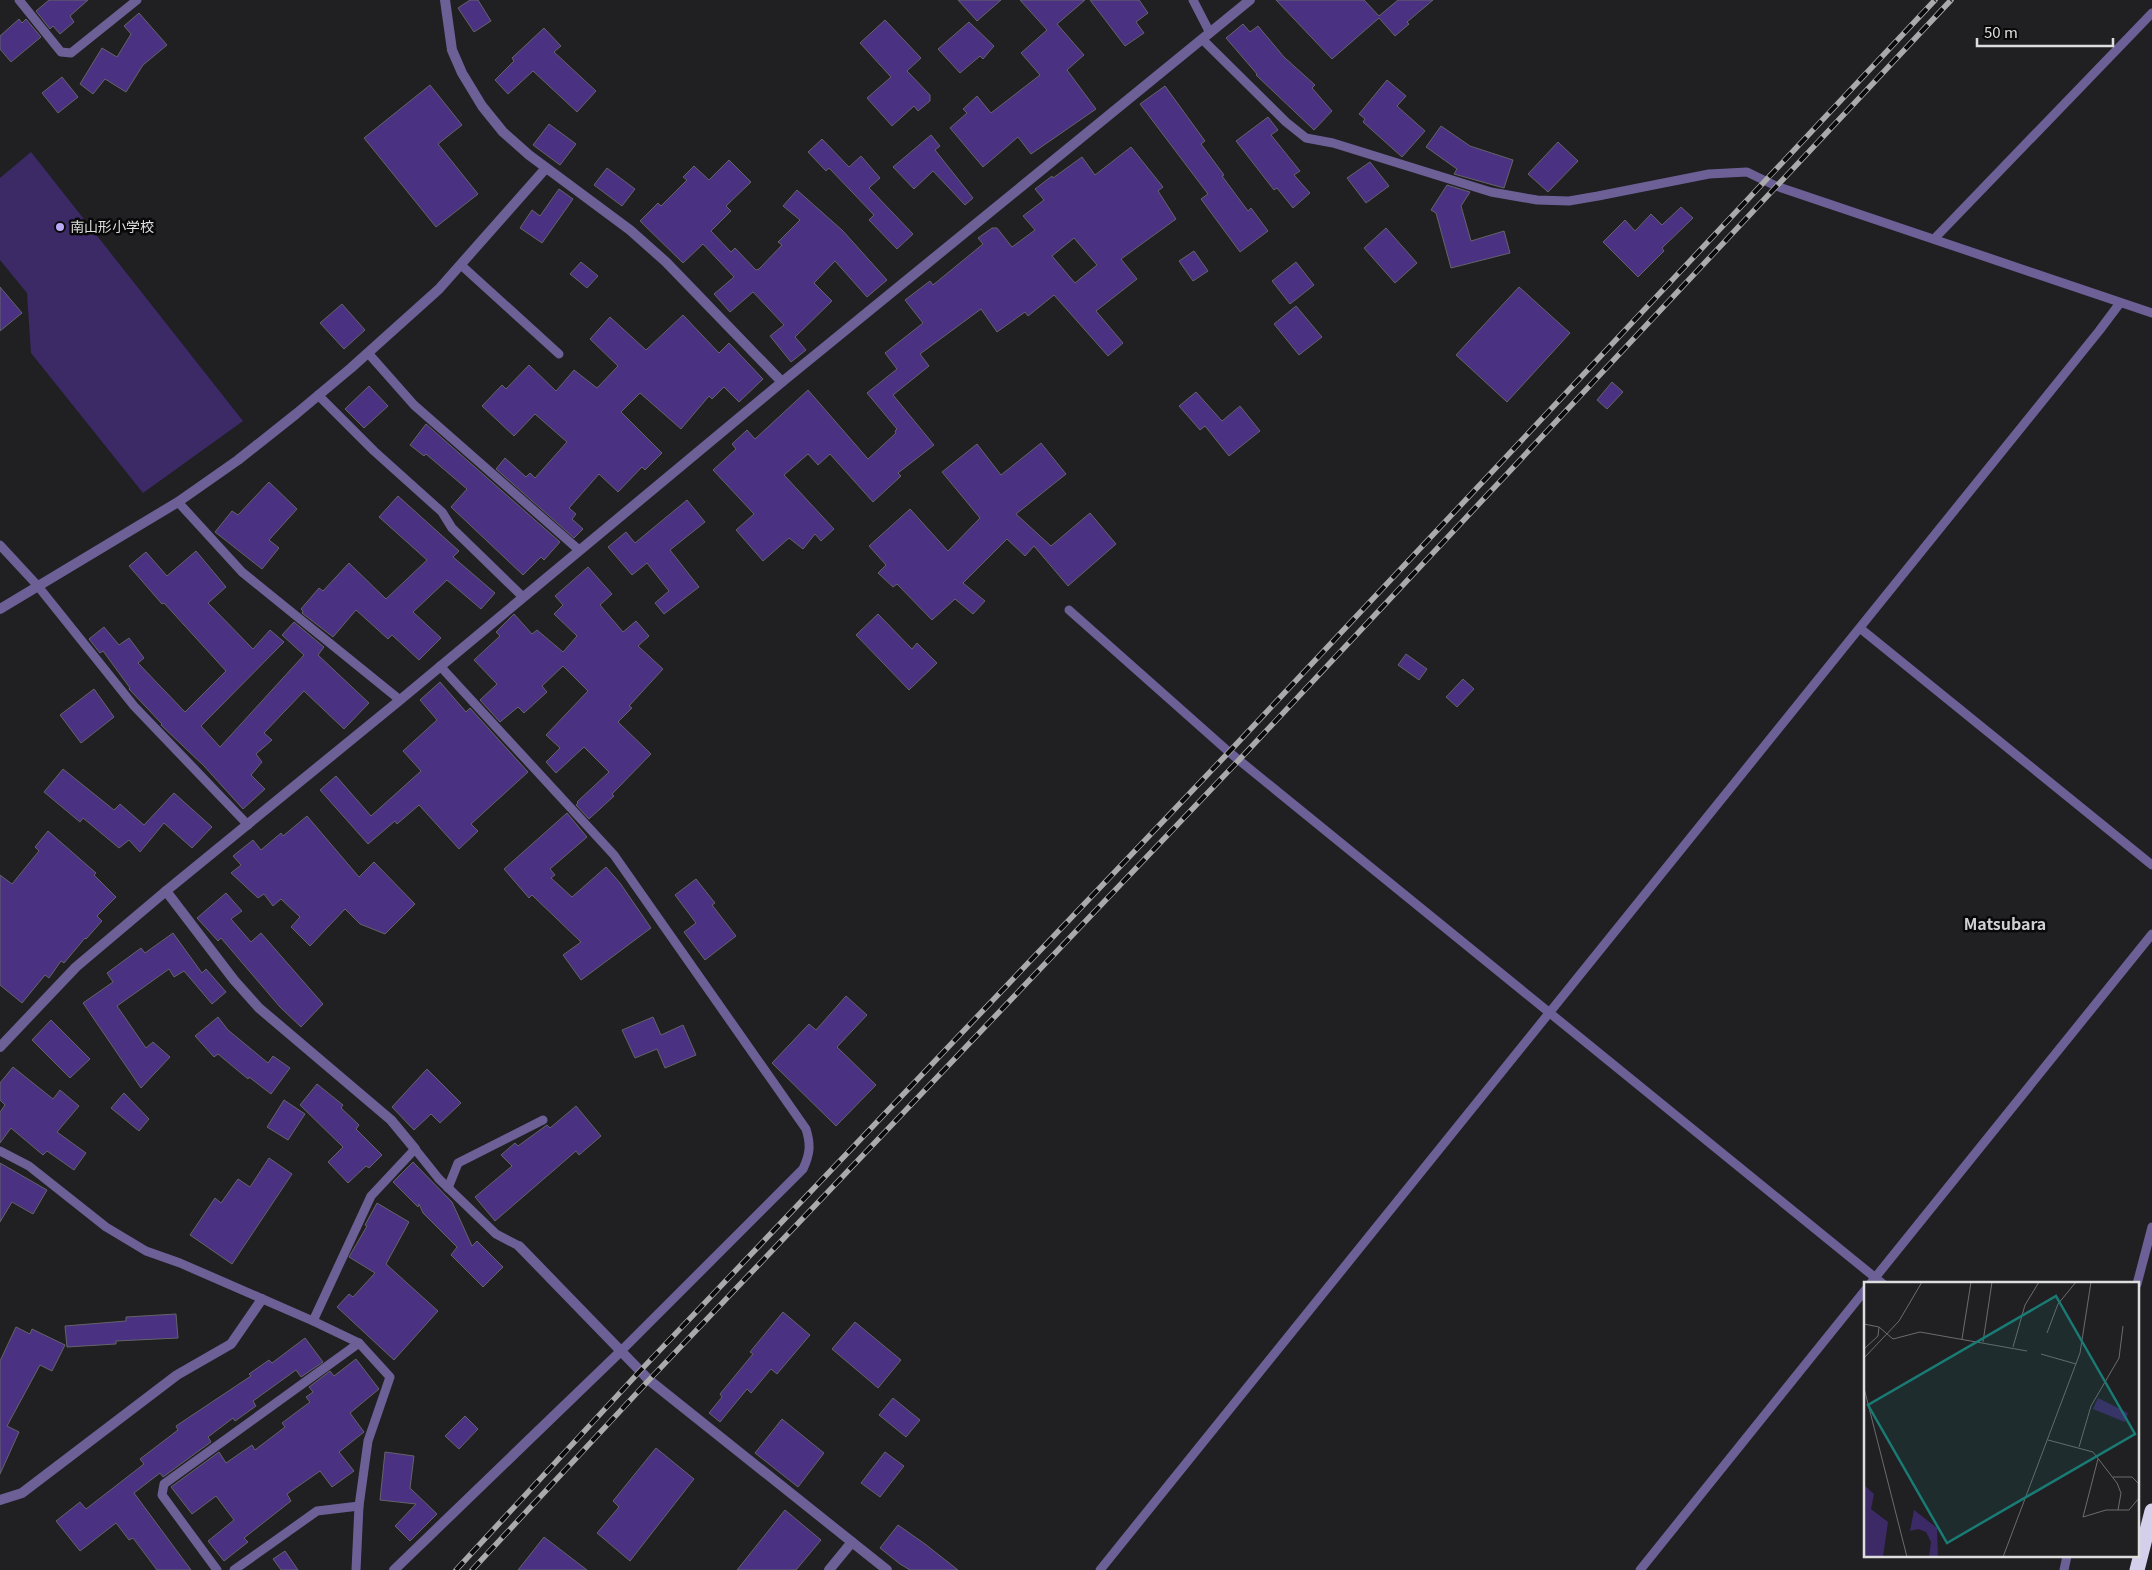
<svg xmlns="http://www.w3.org/2000/svg" width="2152" height="1570" viewBox="0 0 2152 1570" font-family="Georgia,'Noto Sans JP',serif">
<style>
.green{fill:#3c2a67}
.building{fill:#4a3182;stroke:#646467;fill-rule:evenodd}
.lines{fill:none;stroke-linecap:round;stroke-linejoin:round}
.service{stroke:#6c6097;stroke-width:9}
.minor{stroke:#6c6097;stroke-width:10}
.tertiary{stroke:#6c6097;stroke-width:10}
.motorway{stroke:#d4d0eb;stroke-width:15}
.rail-casing{stroke:#aaaaac;stroke-width:5.5}
.rail{stroke:#09090a;stroke-width:4;stroke-dasharray:11;stroke-linecap:butt}
.poi-dot{fill:#baaaf6;stroke:#09090a;stroke-width:2}
.labels{text-anchor:middle;stroke-width:5;stroke-linejoin:round;paint-order:stroke}
.poi-label{font-size:14px;fill:#dededf;stroke:#09090a;text-anchor:start}
.quarter-label{font-size:16px;font-weight:bold;fill:#d0cfd3;stroke:#09090a}
.inset-road{fill:none;stroke:#6c6b6e;stroke-width:1}
.view{fill:#197b74;fill-opacity:0.15;stroke:#197b74;stroke-width:2.5}
.inset-edge{fill:none;stroke:#dededf;stroke-width:2.5}
</style>
<rect width="100%" height="100%" fill="#201f22"/>
<!-- green -->
<path class="green" d="M31 152 243 421 143 493 31 353 27 293 0 260V178Z"/>
<!-- building -->
<g class="building">
<path d="M49 0H88L70 16 74 22 60 34 53 26 50 29 36 11Z"/>
<path d="M470 0H478L491 21 474 32 458 8Z"/>
<path d="M958 0H1001L977 21Z"/>
<path d="M1020 0H1085L1057 24 1084 55 1067 70 1096 109 1031 154 1018 137 983 167 950 128 967 113 963 109 977 96 991 113 1040 75 1021 53 1047 30Z"/>
<path d="M1090 0H1139L1148 13 1136 22 1144 33 1125 46Z"/>
<path d="M1276 0H1364L1379 16 1398 0H1433L1407 22 1409 24 1395 36 1379 18 1332 59Z"/>
<path d="M139 13 167 45 143 65 126 92 105 79 93 94 80 84 102 48 117 57 131 34 124 26Z"/>
<path d="M19 19 22 23 26 19 41 37 11 62 0 49V36Z"/>
<path d="M885 20 921 58 907 71 930 95V101L918 111 914 106 892 126 867 98 891 77 860 43Z"/>
<path d="M969 22 994 46 983 59 980 56 960 73 938 49Z"/>
<path d="M1243 24 1250 32 1258 26 1284 57 1315 85 1312 88 1332 111 1314 130 1256 75 1257 74 1226 38Z"/>
<path d="M544 28 561 46 554 52 596 91 577 112 533 71 508 94 495 80 514 61 512 58Z"/>
<path d="M62 77 78 97 58 113 42 93Z"/>
<path d="M1387 80 1406 96 1397 106 1425 131 1402 157 1363 122 1365 119 1359 114Z"/>
<path d="M430 85 462 125 438 144 478 194 436 227 364 138Z"/>
<path d="M1165 86 1205 141 1201 144 1224 175 1222 176 1248 211 1251 208 1268 231 1240 252 1201 199 1208 194 1140 104Z"/>
<path d="M1268 117 1278 130 1271 135 1300 171 1294 175 1310 193 1293 208 1277 188 1274 190 1236 141Z"/>
<path d="M549 124 576 144 560 165 533 145Z"/>
<path d="M1441 126 1470 146 1513 160 1504 188 1454 174 1457 169 1426 147Z"/>
<path d="M931 135 940 146 935 150 973 198 965 205 933 171 914 189 893 167Z"/>
<path d="M822 139 849 167 861 156 880 178 869 188 913 234 897 249 869 220 874 215 829 168 826 171 808 152Z"/>
<path d="M1558 142 1578 161 1548 192 1528 174Z"/>
<path d="M1131 147 1163 187 1158 191 1176 219 1121 259 1137 279 1096 311 1123 343 1108 356 1054 295 1028 316 1025 312 997 332 981 309 920 354 929 366 893 395 934 445 898 473 901 476 873 502 830 454 818 465 808 454 784 475 834 529 821 541 815 534 803 549 789 538 763 561 736 530 754 514 713 470 736 449 732 444 747 430 755 439 808 390 868 459 896 433 895 431 897 429 867 393 897 369 885 353 923 323 905 300 930 281 933 285 983 244 978 238 992 228H997L1012 247 1035 230 1023 216 1044 200 1035 189 1052 176 1053 178 1082 157 1095 175ZM1074 238 1097 265 1075 283 1052 256Z"/>
<path d="M729 160 751 182 726 206 731 211 711 231 731 252 735 248 756 270 759 269 782 245 778 242 800 220 783 206 797 190 843 231 887 280 867 297 835 261 814 283 832 301 795 337 806 350 791 362 770 336 784 325 753 292 730 312 714 294 734 277 703 244 683 263 640 221 658 203 661 206 687 180 683 177 694 166 709 180Z"/>
<path d="M1370 162 1389 186 1366 203 1347 178Z"/>
<path d="M607 168 635 189 622 206 594 185Z"/>
<path d="M1447 185 1470 192 1461 206 1471 241 1504 231 1510 253 1451 268 1436 213 1431 210Z"/>
<path d="M559 189 573 199 542 243 520 228 532 210 540 216Z"/>
<path d="M1681 207 1693 218 1662 248 1664 251 1638 277 1603 242 1625 220 1635 231 1651 214 1662 225Z"/>
<path d="M1386 228 1417 263 1395 283 1364 248Z"/>
<path d="M1194 251 1208 271 1193 281 1179 261Z"/>
<path d="M581 262 598 276 587 288 570 274Z"/>
<path d="M1296 262 1314 285 1290 304 1272 281Z"/>
<path d="M0 287 22 313 0 331Z"/>
<path d="M1519 287 1570 333 1507 402 1456 355Z"/>
<path d="M342 304 365 330 344 349 320 323Z"/>
<path d="M1296 306 1322 337 1299 355 1274 324Z"/>
<path d="M683 315 719 353 729 343 763 379 739 402 724 387 712 399 709 396 681 429 640 393 621 412 662 453 645 470 642 467 618 492 599 474 569 508 576 514 572 519 583 529 574 538 496 469 505 458 526 477 530 473 535 478 567 442 535 414 514 436 482 406 502 385 506 389 529 365 556 391 574 370 597 388 618 366 590 339 610 317 646 350Z"/>
<path d="M1612 382 1623 392 1607 409 1597 400Z"/>
<path d="M369 386 388 406 364 428 345 409Z"/>
<path d="M1196 392 1222 421 1240 406 1260 431 1229 456 1205 426 1200 430 1179 406Z"/>
<path d="M426 424 560 542 544 560 541 557 523 575 451 507 467 489 426 454 424 456 410 445Z"/>
<path d="M1041 443 1066 474 1016 514 1051 546 1090 513 1116 544 1068 586 1034 546 1025 556 1007 539 963 583 985 601 973 614 955 599 932 620 897 584 893 587 878 573 886 565 869 546 910 509 948 551 980 518 942 472 977 444 1001 475Z"/>
<path d="M269 482 297 509 269 540 279 548 262 569 215 532 232 511 238 515Z"/>
<path d="M398 496 459 551 453 557 495 593 481 609 447 580 413 612 441 638 419 660 392 635 388 639 356 610 333 637 302 613 303 611 301 609 319 588 323 591 349 563 386 599 427 560 379 517Z"/>
<path d="M687 500 705 522 670 550 699 587 664 614 655 603 669 591 647 563 632 575 608 547 626 532 635 543Z"/>
<path d="M196 551 226 587 208 603 253 649 270 630 284 642 201 726 220 747 304 655 282 635 294 622 324 647 318 655 369 703 344 729 304 691 264 733 272 740 256 754 262 762 251 775 265 789 243 809 204 766 161 725 162 724 129 689 130 688 103 651 100 653 89 639 104 627 119 645 129 638 144 658 138 663 185 712 226 671 164 603 162 604 129 566 146 552 167 576Z"/>
<path d="M588 567 612 594 600 605 623 632 636 621 649 636 638 646 663 669 629 706 632 708 618 722 651 754 612 794 614 796 589 819 576 805 578 803 577 802 609 772 584 747 556 773 546 762 560 748 546 735 588 691 563 666 542 686 547 692 524 713 518 707 500 722 480 700 497 684 474 660 500 636 496 632 514 614 532 634 537 630 563 652 577 636 554 614 563 605 555 596Z"/>
<path d="M878 614 912 649 917 643 937 663 909 690 856 635Z"/>
<path d="M1406 654 1427 669 1419 680 1398 665Z"/>
<path d="M1463 679 1474 689 1457 707 1446 697Z"/>
<path d="M440 682 466 712 470 708 528 772 471 824 478 831 459 849 419 805 397 824 395 821 368 844 320 790 336 776 371 816 421 771 403 751 437 720 420 700Z"/>
<path d="M94 689 114 717 81 743 60 715Z"/>
<path d="M63 769 114 810 120 804 144 825 174 793 212 827 192 848 164 823 140 852 129 840 119 848 83 818 80 822 44 792Z"/>
<path d="M567 813 587 837 550 869 555 875 551 878 572 897 606 867 620 883 651 928 581 980 563 955 581 942 532 895 529 898 504 869Z"/>
<path d="M307 816 359 877 374 862 415 904 385 934 360 924 345 909 310 946 291 927 300 917 281 899 273 906 264 894 258 898 231 873 241 865 233 856 253 840 261 850 281 833 283 836Z"/>
<path d="M48 831 96 873 94 875 116 897 97 916 102 921 86 939 85 938 64 963 61 961 49 978 45 975 22 1003 0 985V875L12 884 39 851 35 847Z"/>
<path d="M696 879 715 903 712 905 736 936 705 960 684 932 696 923 675 895Z"/>
<path d="M226 893 242 911 231 919 251 942 261 933 323 1004 301 1027 280 1007 221 938 218 941 197 918Z"/>
<path d="M173 933 202 973 206 969 226 992 212 1004 184 971 174 977 169 969 117 1006 146 1048 153 1042 170 1057 141 1088 83 1003 113 982 107 973 141 948 145 953Z"/>
<path d="M846 996 867 1015 837 1047 876 1085 836 1126 772 1063 809 1024 816 1030Z"/>
<path d="M218 1017 228 1030 268 1063 273 1056 290 1068 271 1094 249 1077 248 1079 218 1054 214 1057 195 1036Z"/>
<path d="M653 1017 661 1035 683 1025 696 1055 665 1068 657 1049 635 1058 622 1030Z"/>
<path d="M51 1020 90 1059 70 1078 32 1040Z"/>
<path d="M13 1067 53 1099 60 1090 79 1106 57 1132 86 1153 74 1170 47 1151 43 1155 11 1128 0 1143V1112L5 1105 0 1100V1083Z"/>
<path d="M427 1069 461 1103 440 1123 431 1114 414 1130 392 1107Z"/>
<path d="M317 1084 343 1105 341 1108 359 1125 356 1129 382 1155 369 1168 366 1166 348 1183 328 1162 343 1147 300 1105Z"/>
<path d="M124 1093 149 1119 139 1131 111 1108Z"/>
<path d="M284 1100 305 1114 288 1140 267 1127Z"/>
<path d="M576 1106 601 1136 579 1155 576 1151 495 1221 475 1197 512 1166 501 1155 515 1143 518 1146 547 1125 550 1128Z"/>
<path d="M269 1158 292 1174 232 1264 190 1235 215 1198 221 1203 238 1179 250 1187Z"/>
<path d="M413 1162 452 1202 472 1246 477 1241 503 1267 483 1287 451 1255 457 1247 423 1213 419 1204 418 1207 393 1182Z"/>
<path d="M0 1163 47 1190 33 1214 12 1202 0 1222Z"/>
<path d="M377 1203 409 1222 386 1264 438 1311 394 1360 337 1307 349 1294 353 1297 375 1273 349 1257 367 1226 365 1225Z"/>
<path d="M783 1312 810 1335 777 1374 771 1369 751 1393 747 1389 720 1422 709 1413 722 1397 720 1394 753 1354 750 1352Z"/>
<path d="M176 1314 178 1338 116 1341V1344L67 1347 65 1326 126 1321V1317Z"/>
<path d="M855 1322 901 1360 878 1388 832 1349Z"/>
<path d="M16 1327 30 1334 32 1329 65 1345 52 1371 40 1365 7 1426 19 1432 0 1474V1361Z"/>
<path d="M305 1338 323 1362 301 1377 296 1370 253 1401 256 1406 235 1421 233 1418 208 1437 211 1442 163 1477 160 1473 134 1493 191 1570H157L133 1538 129 1540 116 1523 80 1551 56 1521 80 1502 86 1509 144 1464 140 1459 178 1430 176 1426 251 1376 249 1374 269 1360 272 1363Z"/>
<path d="M356 1359 379 1389 350 1413 364 1432 339 1452 354 1471 332 1487 320 1471 287 1494 291 1501 244 1538 248 1542 224 1561 208 1541 234 1520 216 1496 192 1514 171 1487 219 1452 226 1463 252 1445 255 1450 285 1427 282 1423 310 1402 306 1397 313 1392 309 1387 330 1371 334 1376Z"/>
<path d="M893 1398 920 1420 906 1437 879 1415Z"/>
<path d="M465 1416 478 1429 459 1449 445 1436Z"/>
<path d="M782 1419 824 1453 798 1487 755 1453Z"/>
<path d="M656 1448 694 1479 630 1561 597 1533 619 1507 613 1501Z"/>
<path d="M385 1452 414 1456 410 1488 437 1514 410 1541 395 1526 416 1504 380 1500Z"/>
<path d="M885 1452 904 1466 880 1497 861 1483Z"/>
<path d="M785 1510 821 1540 796 1570H737Z"/>
<path d="M898 1525 925 1544 958 1570H910L900 1564 880 1548Z"/>
<path d="M544 1537 587 1570H518Z"/>
<path d="M285 1551 298 1570H281L273 1559Z"/>
</g>
<g class="lines">
<!-- service -->
<g class="service">
<path d="M19 0 61 52 71 53 137 0"/>
<path d="M1193 0 1210 33"/>
<path d="M1202 39 1286 122 1306 138 1333 143 1491 192 1537 200 1569 201 1598 196 1709 174 1747 172 1776 186 2152 313"/>
<path d="M1935 238 2152 13"/>
<path d="M461 265 559 354"/>
<path d="M368 353 414 405 579 550"/>
<path d="M318 395 374 451 442 512 452 528 523 597"/>
<path d="M178 502 242 572 400 700"/>
<path d="M0 545 37 585 134 706 248 825"/>
<path d="M1069 610 1229 752 1883 1284"/>
<path d="M1861 629 2152 865"/>
<path d="M440 666 614 855 806 1129C811 1145 810 1154 803 1169L620 1352"/>
<path d="M0 1151 29 1166 106 1227 146 1251 180 1263 313 1321"/>
<path d="M448 1188 458 1163 543 1120"/>
<path d="M1870 1284 2152 934"/>
<path d="M2137 1284 2152 1227"/>
<path d="M217 1570 162 1495 164 1484 359 1343"/>
<path d="M234 1570 317 1511 359 1506"/>
<path d="M356 1570 359 1506 368 1441 390 1377 359 1343 313 1321 371 1196 415 1149 439 1179 496 1234 519 1246"/>
<path d="M1100 1570 2099 331 2120 303"/>
<path d="M1640 1570 1866 1289"/>
<path d="M2064 1570 2067 1556"/>
</g>
<!-- minor -->
<g class="minor">
<path d="M445 0 452 50 462 73 482 106 503 132 529 155 630 230 666 262 782 382"/>
<path d="M0 609 178 502 238 460 296 414 351 368 439 289 546 168"/>
<path d="M166 891 234 980 259 1008 391 1120 415 1149"/>
<path d="M519 1246 649 1380"/>
<path d="M0 1500 22 1493 177 1375 231 1344 262 1299"/>
<path d="M394 1570 620 1352"/>
<path d="M829 1570 852 1542"/>
</g>
<!-- tertiary -->
<g class="tertiary">
<path d="M0 1047 76 967 166 891 400 700 782 382 1250 0"/>
<path d="M649 1380 887 1570"/>
</g>
<!-- motorway -->
<path class="motorway" d="M2137 1570 2152 1511"/>
<defs>
<g id="rail">
<path d="M456 1570 640 1371 1229 752 1935 0"/>
<path d="M472 1570 649 1380 1239 760 1951 0"/>
</g>
</defs>
<!-- rail casing -->
<use href="#rail" class="rail-casing"/>
<!-- rail -->
<use href="#rail" class="rail"/>
</g>
<!-- markers -->
<circle class="poi-dot" cx="60" cy="227" r="5"/>
<g class="labels">
<!-- poi labels -->
<g class="poi-label">
<text x="70" y="232">南山形小学校</text>
</g>
<!-- quarter labels -->
<g class="quarter-label">
<text x="2005" y="930">Matsubara</text>
</g>
</g>
<!-- overview -->
<g transform="translate(1864 1282)">
<rect width="275" height="275" fill="#201f22"/>
<path d="M234 116 264 131 261 140 229 127ZM0 203 10 212 7 227 24 240 19 275H0ZM50 228 73 246 74 275H65L67 260 62 250 54 247 46 249Z" fill="#3c2a67"/>
<path class="inset-road" d="M0 42 15 45 29 57 56 50 163 69M183 51 194 22 212 0M98 57 107 0M119 60 128 0M149 65 161 23 175 0M0 67 14 54 15 45M177 72 212 82M0 76 35 39 58 0M0 106 43 275M184 158 229 170 253 201 257 211 254 228M215 165 227 124 255 76 259 44M234 177 219 235 242 228H265L275 216M249 195H268L275 202M139 275 216 71 227 0"/>
<path class="view" d="M192 14 271 152 83 261 4 123Z"/>
<rect width="275" height="275" class="inset-edge"/>
</g>
<!-- scale -->
<path d="M1977 38v8h136v-8" fill="none" stroke="#dededf" stroke-width="2.5"/>
<text x="1984" y="38" font-size="15" fill="#dededf" stroke="#09090a" stroke-width="4" paint-order="stroke">50 m</text>
</svg>
